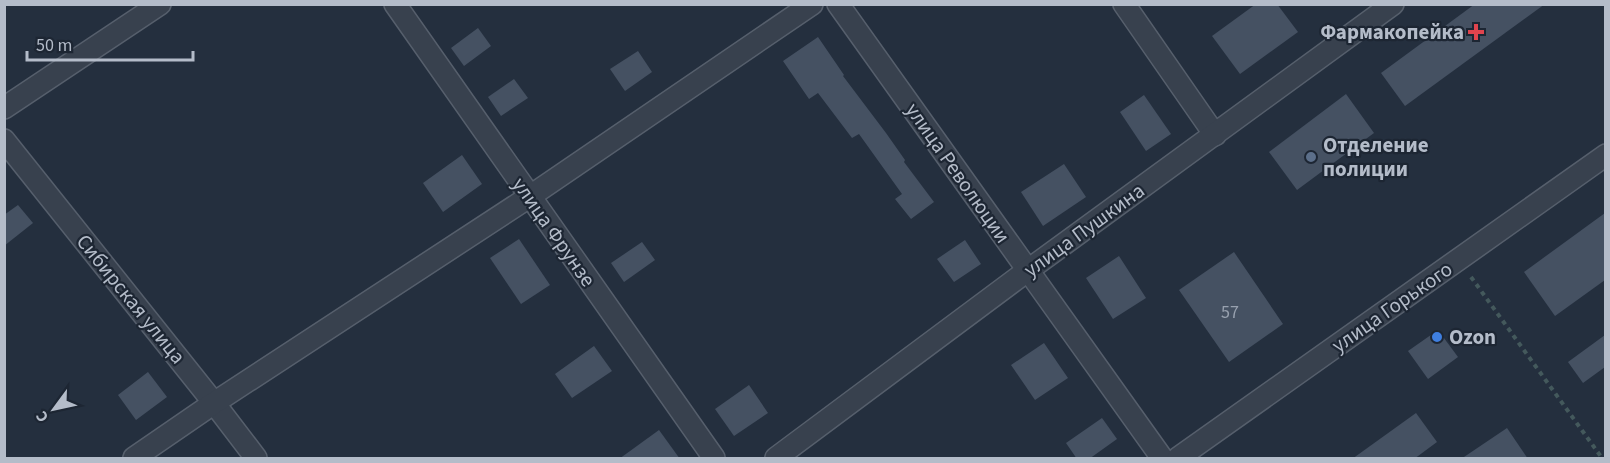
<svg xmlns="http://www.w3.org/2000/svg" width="1610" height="463" viewBox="0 0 1610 463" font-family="'Source Sans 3',sans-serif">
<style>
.building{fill:#455162}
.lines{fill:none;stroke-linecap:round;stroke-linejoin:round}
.minor-casing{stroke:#565f6c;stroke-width:24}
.path{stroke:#44595c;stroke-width:4;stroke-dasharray:4.5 4.5;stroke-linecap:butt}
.minor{stroke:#38414e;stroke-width:21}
.health-dot{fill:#e0444e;stroke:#1d2633;stroke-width:2}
.service-dot{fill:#5c6f8a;stroke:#1d2633;stroke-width:2}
.shop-dot{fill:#3f7fe0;stroke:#1d2633;stroke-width:2}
.labels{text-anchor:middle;stroke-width:4.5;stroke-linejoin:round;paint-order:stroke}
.number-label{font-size:18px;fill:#98a1af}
.poi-label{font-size:21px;font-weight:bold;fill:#b4bcc9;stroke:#1d2633;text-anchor:start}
.street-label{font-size:21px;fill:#b4bcc9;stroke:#1d2633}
</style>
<rect width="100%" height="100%" fill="#242f3e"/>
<!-- building -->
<g class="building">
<path d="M1256 4H1277L1298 32 1240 74 1212 36Z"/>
<path d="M1475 4H1545L1405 106 1381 73Z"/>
<path d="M478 28 491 46 464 66 451 48Z"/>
<path d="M818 37 844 75 843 76 886 133 905 160 904 162 934 202 911 219 895 199 902 194 859 134 852 138 818 93 809 99 783 61Z"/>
<path d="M638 51 652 72 625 91 610 69Z"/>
<path d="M514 79 528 98 501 116 488 97Z"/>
<path d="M1346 94 1374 133 1297 190 1269 152Z"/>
<path d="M1144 95 1171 134 1146 151 1120 112Z"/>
<path d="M462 155 482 184 443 212 423 183Z"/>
<path d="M1064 164 1086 197 1043 226 1021 192Z"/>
<path d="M18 205 33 223 4 246V215Z"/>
<path d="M1605 213V280L1555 316 1524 272Z"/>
<path d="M519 239 550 285 521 304 490 258Z"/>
<path d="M965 240 981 264 954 282 937 259Z"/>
<path d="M642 242 655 260 624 282 611 263Z"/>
<path d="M1234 252 1283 324 1229 362 1179 290Z"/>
<path d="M1119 256 1146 298 1113 319 1086 278Z"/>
<path d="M1438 330 1458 357 1428 379 1408 351Z"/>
<path d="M1605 335V367L1583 383 1568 362Z"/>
<path d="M1044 343 1068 378 1035 400 1011 365Z"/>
<path d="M594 346 612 371 572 398 555 374Z"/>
<path d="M148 372 167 397 136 420 118 395Z"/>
<path d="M749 385 768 413 734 436 715 409Z"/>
<path d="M1416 413 1437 442 1414 459H1352Z"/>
<path d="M1102 418 1117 439 1089 459H1077L1066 443Z"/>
<path d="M1507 428 1528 459H1461Z"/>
<path d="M659 430 680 459H619Z"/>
</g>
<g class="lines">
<defs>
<g id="minor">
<path d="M395 4 714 458"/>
<path d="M838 4 1162 458"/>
<path d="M1124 4 1215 135"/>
<path d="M4 108 160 4"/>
<path d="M4 140 214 403 256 458"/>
<path d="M134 458 214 403 529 197 812 4"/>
<path d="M776 458 1027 271 1393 4"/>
<path d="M1178 458 1606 155"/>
</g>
</defs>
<!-- minor casing -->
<use href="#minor" class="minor-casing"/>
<!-- path -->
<path class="path" d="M1471 277 1602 458"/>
<!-- minor -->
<use href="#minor" class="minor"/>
</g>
<!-- markers -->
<path class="health-dot" d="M1473 23h6v6h6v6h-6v6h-6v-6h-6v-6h6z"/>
<circle class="service-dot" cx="1311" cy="157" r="6"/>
<circle class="shop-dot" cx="1437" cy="337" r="6"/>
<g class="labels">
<!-- number labels -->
<g class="number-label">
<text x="1230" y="318">57</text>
</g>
<!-- poi labels -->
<g class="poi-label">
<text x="1464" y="39" text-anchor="end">Фармакопейка</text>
<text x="1323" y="152">Отделение<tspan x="1323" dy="24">полиции</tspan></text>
<text x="1449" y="344">Ozon</text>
</g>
<!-- street labels -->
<g class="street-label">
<text transform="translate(958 173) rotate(55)" y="7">улица Революции</text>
<text transform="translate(1084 230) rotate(-36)" y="7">улица Пушкина</text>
<text transform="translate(554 232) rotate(55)" y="7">улица Фрунзе</text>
<text transform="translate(131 299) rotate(51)" y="7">Сибирская улица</text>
<text transform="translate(1392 307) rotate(-35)" y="7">улица Горького</text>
</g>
</g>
<!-- border -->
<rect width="1610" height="463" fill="none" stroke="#b4bcc9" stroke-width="12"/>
<!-- north arrow -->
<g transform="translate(54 409) rotate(237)" stroke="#1d2633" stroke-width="4.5" paint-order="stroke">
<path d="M0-4.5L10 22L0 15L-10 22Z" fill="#b4bcc9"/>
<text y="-9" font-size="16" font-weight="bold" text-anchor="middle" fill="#b4bcc9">С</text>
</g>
<!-- scale -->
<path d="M27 51v9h166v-9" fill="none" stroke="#b4bcc9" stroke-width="3"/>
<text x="36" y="51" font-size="18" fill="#b4bcc9" stroke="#1d2633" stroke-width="4.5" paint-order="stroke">50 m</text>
</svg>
